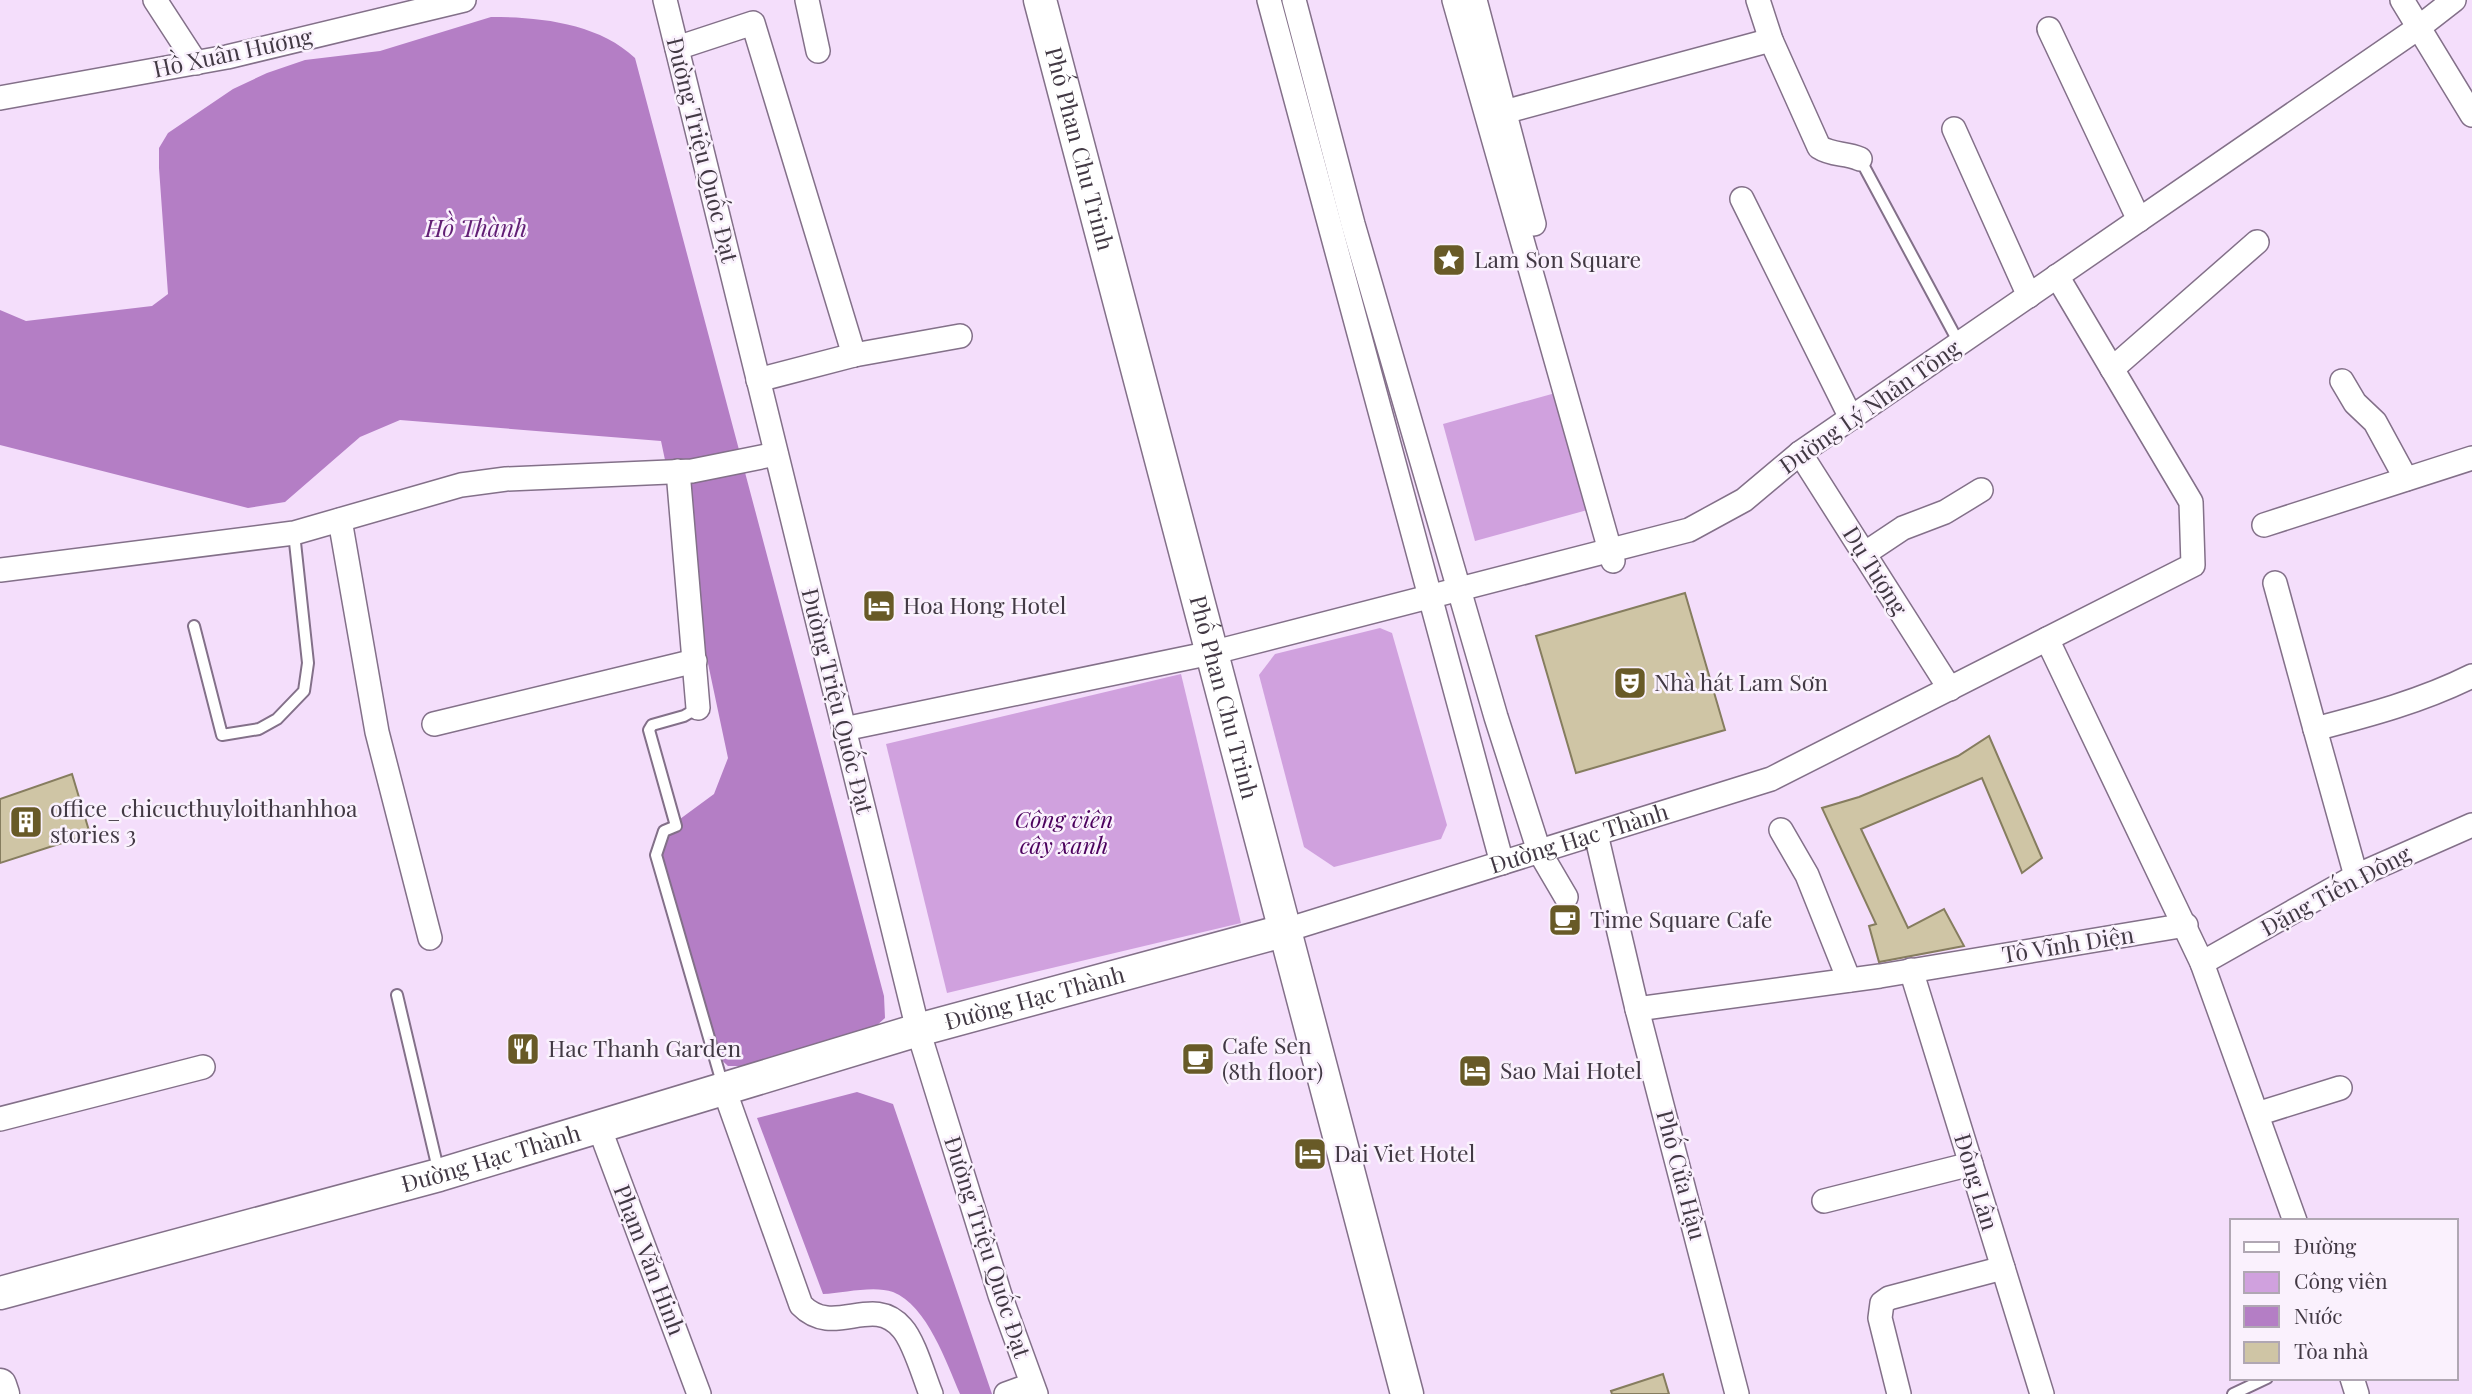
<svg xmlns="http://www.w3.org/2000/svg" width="2472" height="1394" viewBox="0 0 2472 1394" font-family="'Playfair Display',serif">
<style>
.green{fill:#d0a1de}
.water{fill:#b47ec5}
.building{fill:#cfc5a5;stroke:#867d5f;stroke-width:2}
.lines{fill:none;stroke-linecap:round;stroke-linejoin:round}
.lane-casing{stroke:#837089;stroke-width:14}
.street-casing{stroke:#837089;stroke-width:26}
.secondary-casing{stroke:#837089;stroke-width:35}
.lane{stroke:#fff;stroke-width:10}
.street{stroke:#fff;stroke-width:23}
.secondary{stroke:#fff;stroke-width:32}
.labels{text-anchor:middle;stroke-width:5;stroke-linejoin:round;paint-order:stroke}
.street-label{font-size:23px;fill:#423944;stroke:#faf1fd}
.poi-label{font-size:23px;fill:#423944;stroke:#faf1fd;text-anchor:start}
.park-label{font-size:23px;font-style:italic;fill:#4b015d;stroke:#faf1fd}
.water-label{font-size:24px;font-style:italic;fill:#611e74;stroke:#faf1fd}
</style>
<rect width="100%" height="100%" fill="#f4defb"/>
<!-- green -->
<g class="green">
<path d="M1559 392 1591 509 1475 541 1443 424Z"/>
<path d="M1380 628 1392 633 1447 825 1441 839 1334 867 1304 847 1259 675 1275 654Z"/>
<path d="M1181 674 1241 923 947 993 886 744Z"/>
</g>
<!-- water -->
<g class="water">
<path d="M491 17C539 17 598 23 635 58L884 996 885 1018 875 1027 742 1066H728L715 1054 660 858 661 833 714 794 728 758 661 441 400 420 360 437 285 502 248 508 0 445V310L26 321 152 306 168 294 159 168V148L168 133 233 89 267 73 305 60 380 51Z"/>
<path d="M857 1092 893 1104 992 1394H960C947 1364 927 1305 893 1292 874 1285 843 1293 823 1294L757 1118Z"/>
</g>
<!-- building -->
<g class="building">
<path d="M1685 593 1725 730 1576 773 1536 636Z"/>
<path d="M1989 736 2042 858 2022 873 1982 778 1861 829 1908 928 1944 909 1964 946 1879 962 1869 926 1876 924 1822 808 1859 797 1958 756Z"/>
<path d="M72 774 90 834 0 863V799Z"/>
<path d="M1663 1374 1669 1394H1612L1611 1391Z"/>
</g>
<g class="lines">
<defs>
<g id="lane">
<path d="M1860 159 1959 343"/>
<path d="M194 626 222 735 259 729 277 719 304 691 308 663 294 533"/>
<path d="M698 708 684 716 652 725 649 730 676 826 664 831 656 855 723 1086"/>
<path d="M397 995 439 1173"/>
<path d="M2233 1394 2267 1378"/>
</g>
<g id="street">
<path d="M155 0 196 63"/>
<path d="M665 0 918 1030 1000 1295 1036 1394"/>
<path d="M807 0 818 51"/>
<path d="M1269 0 1502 863"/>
<path d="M1294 0 1353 224 1496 717 1539 851 1566 897"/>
<path d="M1454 0 1613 561"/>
<path d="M1475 0 1534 224"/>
<path d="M1758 0 1771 40 1819 147C1833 156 1845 152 1860 159"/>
<path d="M2402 0 2472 115"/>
<path d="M2049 29 2139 220"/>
<path d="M677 48 753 23 854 355"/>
<path d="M0 98 227 57 464 0"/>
<path d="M1504 112 1771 40"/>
<path d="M1954 129 2029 296"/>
<path d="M1742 199 1851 418"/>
<path d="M2112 369 2257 242"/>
<path d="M758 380 854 355 960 336"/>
<path d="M2342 381 2355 403 2375 422 2406 479"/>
<path d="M1800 453 1950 689"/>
<path d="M678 471 698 708"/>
<path d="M340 520 377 732 430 938"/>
<path d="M2264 525 2472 458"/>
<path d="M1864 554 1903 528 1945 512 1981 490"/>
<path d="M0 570 294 533 461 485 506 479 692 471 776 454"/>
<path d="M2275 583 2315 729"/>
<path d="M2047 639 2202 963 2295 1221"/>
<path d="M434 724 695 661"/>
<path d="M844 729 1211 653 1689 530 1744 500 1800 453 2418 28 2454 0"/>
<path d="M1781 830 1807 875 1849 980"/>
<path d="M1596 834 1637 1009 1737 1394"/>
<path d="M2356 876 2315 729C2369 715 2422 701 2472 676"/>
<path id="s1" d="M1283 931 1771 779 2193 565 2191 502 2057 276"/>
<path d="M2202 963 2356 876 2472 825"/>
<path d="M1911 970 2042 1394"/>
<path d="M1637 1009 1880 976 2186 925"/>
<path d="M724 1089 801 1305C834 1339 872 1293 902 1328 914 1341 924 1377 931 1394"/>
<path d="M2257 1114 2340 1088"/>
<path d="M0 1119 203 1067"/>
<path d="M599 1127 699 1394"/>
<path d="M1824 1201 1971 1164"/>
<path d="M2352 1378 2357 1394"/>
<path d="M1006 1394 1031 1385"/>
<path d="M1899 1394 1880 1318 1882 1303 1889 1298 2003 1268"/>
</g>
<g id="secondary">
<path id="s2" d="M1040 0 1407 1394"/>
<path id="s3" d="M0 1293 439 1175 918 1030 1283 931"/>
<path d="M0 1385 3 1394"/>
</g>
</defs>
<!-- lane casing -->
<use href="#lane" class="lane-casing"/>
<!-- street casing -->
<use href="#street" class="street-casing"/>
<!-- secondary casing -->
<use href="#secondary" class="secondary-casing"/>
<!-- lane -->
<use href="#lane" class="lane"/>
<!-- street -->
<use href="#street" class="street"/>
<!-- secondary -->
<use href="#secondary" class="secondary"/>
</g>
<!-- icons -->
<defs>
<symbol id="sight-square" viewBox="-11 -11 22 22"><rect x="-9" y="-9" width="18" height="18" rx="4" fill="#685a27" stroke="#faf1fd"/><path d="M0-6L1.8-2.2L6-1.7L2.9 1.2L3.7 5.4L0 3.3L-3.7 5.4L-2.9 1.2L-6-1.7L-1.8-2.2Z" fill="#fff"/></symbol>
<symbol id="hotel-square" viewBox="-11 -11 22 22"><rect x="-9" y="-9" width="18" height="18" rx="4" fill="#685a27" stroke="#faf1fd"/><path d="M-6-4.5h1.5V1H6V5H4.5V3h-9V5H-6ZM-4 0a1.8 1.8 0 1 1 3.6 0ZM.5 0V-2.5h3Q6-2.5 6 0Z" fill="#fff"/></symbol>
<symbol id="theatre-square" viewBox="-11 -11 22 22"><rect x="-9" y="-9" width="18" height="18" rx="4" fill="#685a27" stroke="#faf1fd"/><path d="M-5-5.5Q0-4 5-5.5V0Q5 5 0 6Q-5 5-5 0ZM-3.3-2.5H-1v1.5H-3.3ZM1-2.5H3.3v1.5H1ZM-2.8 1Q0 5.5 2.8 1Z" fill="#fff"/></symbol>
<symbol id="building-square" viewBox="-11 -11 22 22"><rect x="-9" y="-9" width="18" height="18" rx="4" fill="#685a27" stroke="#faf1fd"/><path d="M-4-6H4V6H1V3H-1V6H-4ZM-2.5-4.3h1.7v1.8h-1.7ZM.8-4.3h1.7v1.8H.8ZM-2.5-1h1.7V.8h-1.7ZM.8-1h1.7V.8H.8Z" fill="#fff"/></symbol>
<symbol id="cafe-square" viewBox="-11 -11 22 22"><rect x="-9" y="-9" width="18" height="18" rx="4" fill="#685a27" stroke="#faf1fd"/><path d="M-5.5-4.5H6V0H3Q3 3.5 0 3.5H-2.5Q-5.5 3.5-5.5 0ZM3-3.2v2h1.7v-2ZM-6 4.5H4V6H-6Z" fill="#fff"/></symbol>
<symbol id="restaurant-square" viewBox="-11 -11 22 22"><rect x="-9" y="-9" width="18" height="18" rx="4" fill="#685a27" stroke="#faf1fd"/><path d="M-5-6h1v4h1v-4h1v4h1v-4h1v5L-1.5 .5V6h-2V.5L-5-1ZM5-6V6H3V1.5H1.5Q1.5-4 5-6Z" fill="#fff"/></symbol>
</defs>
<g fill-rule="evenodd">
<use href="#sight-square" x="1430" y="241" width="38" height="38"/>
<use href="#hotel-square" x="860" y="587" width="38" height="38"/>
<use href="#theatre-square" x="1611" y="664" width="38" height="38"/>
<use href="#building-square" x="7" y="803" width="38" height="38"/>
<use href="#cafe-square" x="1546" y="901" width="38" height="38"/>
<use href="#restaurant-square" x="504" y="1030" width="38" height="38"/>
<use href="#cafe-square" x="1179" y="1040" width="38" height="38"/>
<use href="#hotel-square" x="1456" y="1052" width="38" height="38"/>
<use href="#hotel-square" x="1291" y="1135" width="38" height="38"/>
</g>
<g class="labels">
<!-- street labels -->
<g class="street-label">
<text transform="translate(233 53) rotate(-12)" y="8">Hồ Xuân Hương</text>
<text dy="8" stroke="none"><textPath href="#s2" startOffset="154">Phố Phan Chu Trinh</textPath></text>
<text transform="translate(702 150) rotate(76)" y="8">Đường Triệu Quốc Đạt</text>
<text transform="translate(1870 407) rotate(-35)" y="8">Đường Lý Nhân Tông</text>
<text transform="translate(1875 571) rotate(58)" y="8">Dụ Tượng</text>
<text dy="8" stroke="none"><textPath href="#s2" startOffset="721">Phố Phan Chu Trinh</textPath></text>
<text transform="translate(837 701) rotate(76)" y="8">Đường Triệu Quốc Đạt</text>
<text dy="8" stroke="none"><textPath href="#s1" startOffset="310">Đường Hạc Thành</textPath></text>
<text transform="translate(2336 891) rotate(-28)" y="8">Đặng Tiến Đông</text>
<text transform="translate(2068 945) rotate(-9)" y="8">Tô Vĩnh Diện</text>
<text dy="8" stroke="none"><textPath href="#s3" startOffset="1076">Đường Hạc Thành</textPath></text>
<text dy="8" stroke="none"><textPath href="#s3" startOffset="509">Đường Hạc Thành</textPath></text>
<text transform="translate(1681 1175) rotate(75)" y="8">Phố Cửa Hậu</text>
<text transform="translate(1976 1182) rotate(73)" y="8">Đông Lân</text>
<text transform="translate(987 1247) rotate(72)" y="8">Đường Triệu Quốc Đạt</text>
<text transform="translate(649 1260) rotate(69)" y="8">Phạm Văn Hinh</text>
</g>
<!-- poi labels -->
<g class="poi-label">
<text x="1474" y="268">Lam Son Square</text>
<text x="903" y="614">Hoa Hong Hotel</text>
<text x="1654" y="691">Nhà hát Lam Sơn</text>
<text x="50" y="817">office_chicucthuyloithanhhoa<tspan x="50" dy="26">stories 3</tspan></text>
<text x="1590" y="928">Time Square Cafe</text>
<text x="1222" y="1054">Cafe Sen<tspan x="1222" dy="26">(8th floor)</tspan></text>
<text x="548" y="1057">Hac Thanh Garden</text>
<text x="1500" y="1079">Sao Mai Hotel</text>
<text x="1334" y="1162">Dai Viet Hotel</text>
</g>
<!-- park labels -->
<g class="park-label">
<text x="1064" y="828">Công viên<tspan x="1064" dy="26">cây xanh</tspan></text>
</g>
<!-- water labels -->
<g class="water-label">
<text x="476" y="237">Hồ Thành</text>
</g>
</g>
<!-- legend -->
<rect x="2230" y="1219" width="228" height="161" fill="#faf1fd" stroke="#b0a7b3" stroke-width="2"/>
<rect x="2244" y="1242" width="35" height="10" fill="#ffffff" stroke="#b0a7b3" stroke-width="2"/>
<text x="2294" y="1254" font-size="21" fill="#423944">Đường</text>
<rect x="2244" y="1272" width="35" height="21" fill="#d0a1de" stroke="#b0a7b3" stroke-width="2"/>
<text x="2294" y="1289" font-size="21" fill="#423944">Công viên</text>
<rect x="2244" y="1306" width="35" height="21" fill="#b47ec5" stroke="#b0a7b3" stroke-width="2"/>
<text x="2294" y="1324" font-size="21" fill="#423944">Nước</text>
<rect x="2244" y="1342" width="35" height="21" fill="#cfc5a5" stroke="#b0a7b3" stroke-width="2"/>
<text x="2294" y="1359" font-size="21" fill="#423944">Tòa nhà</text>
</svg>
